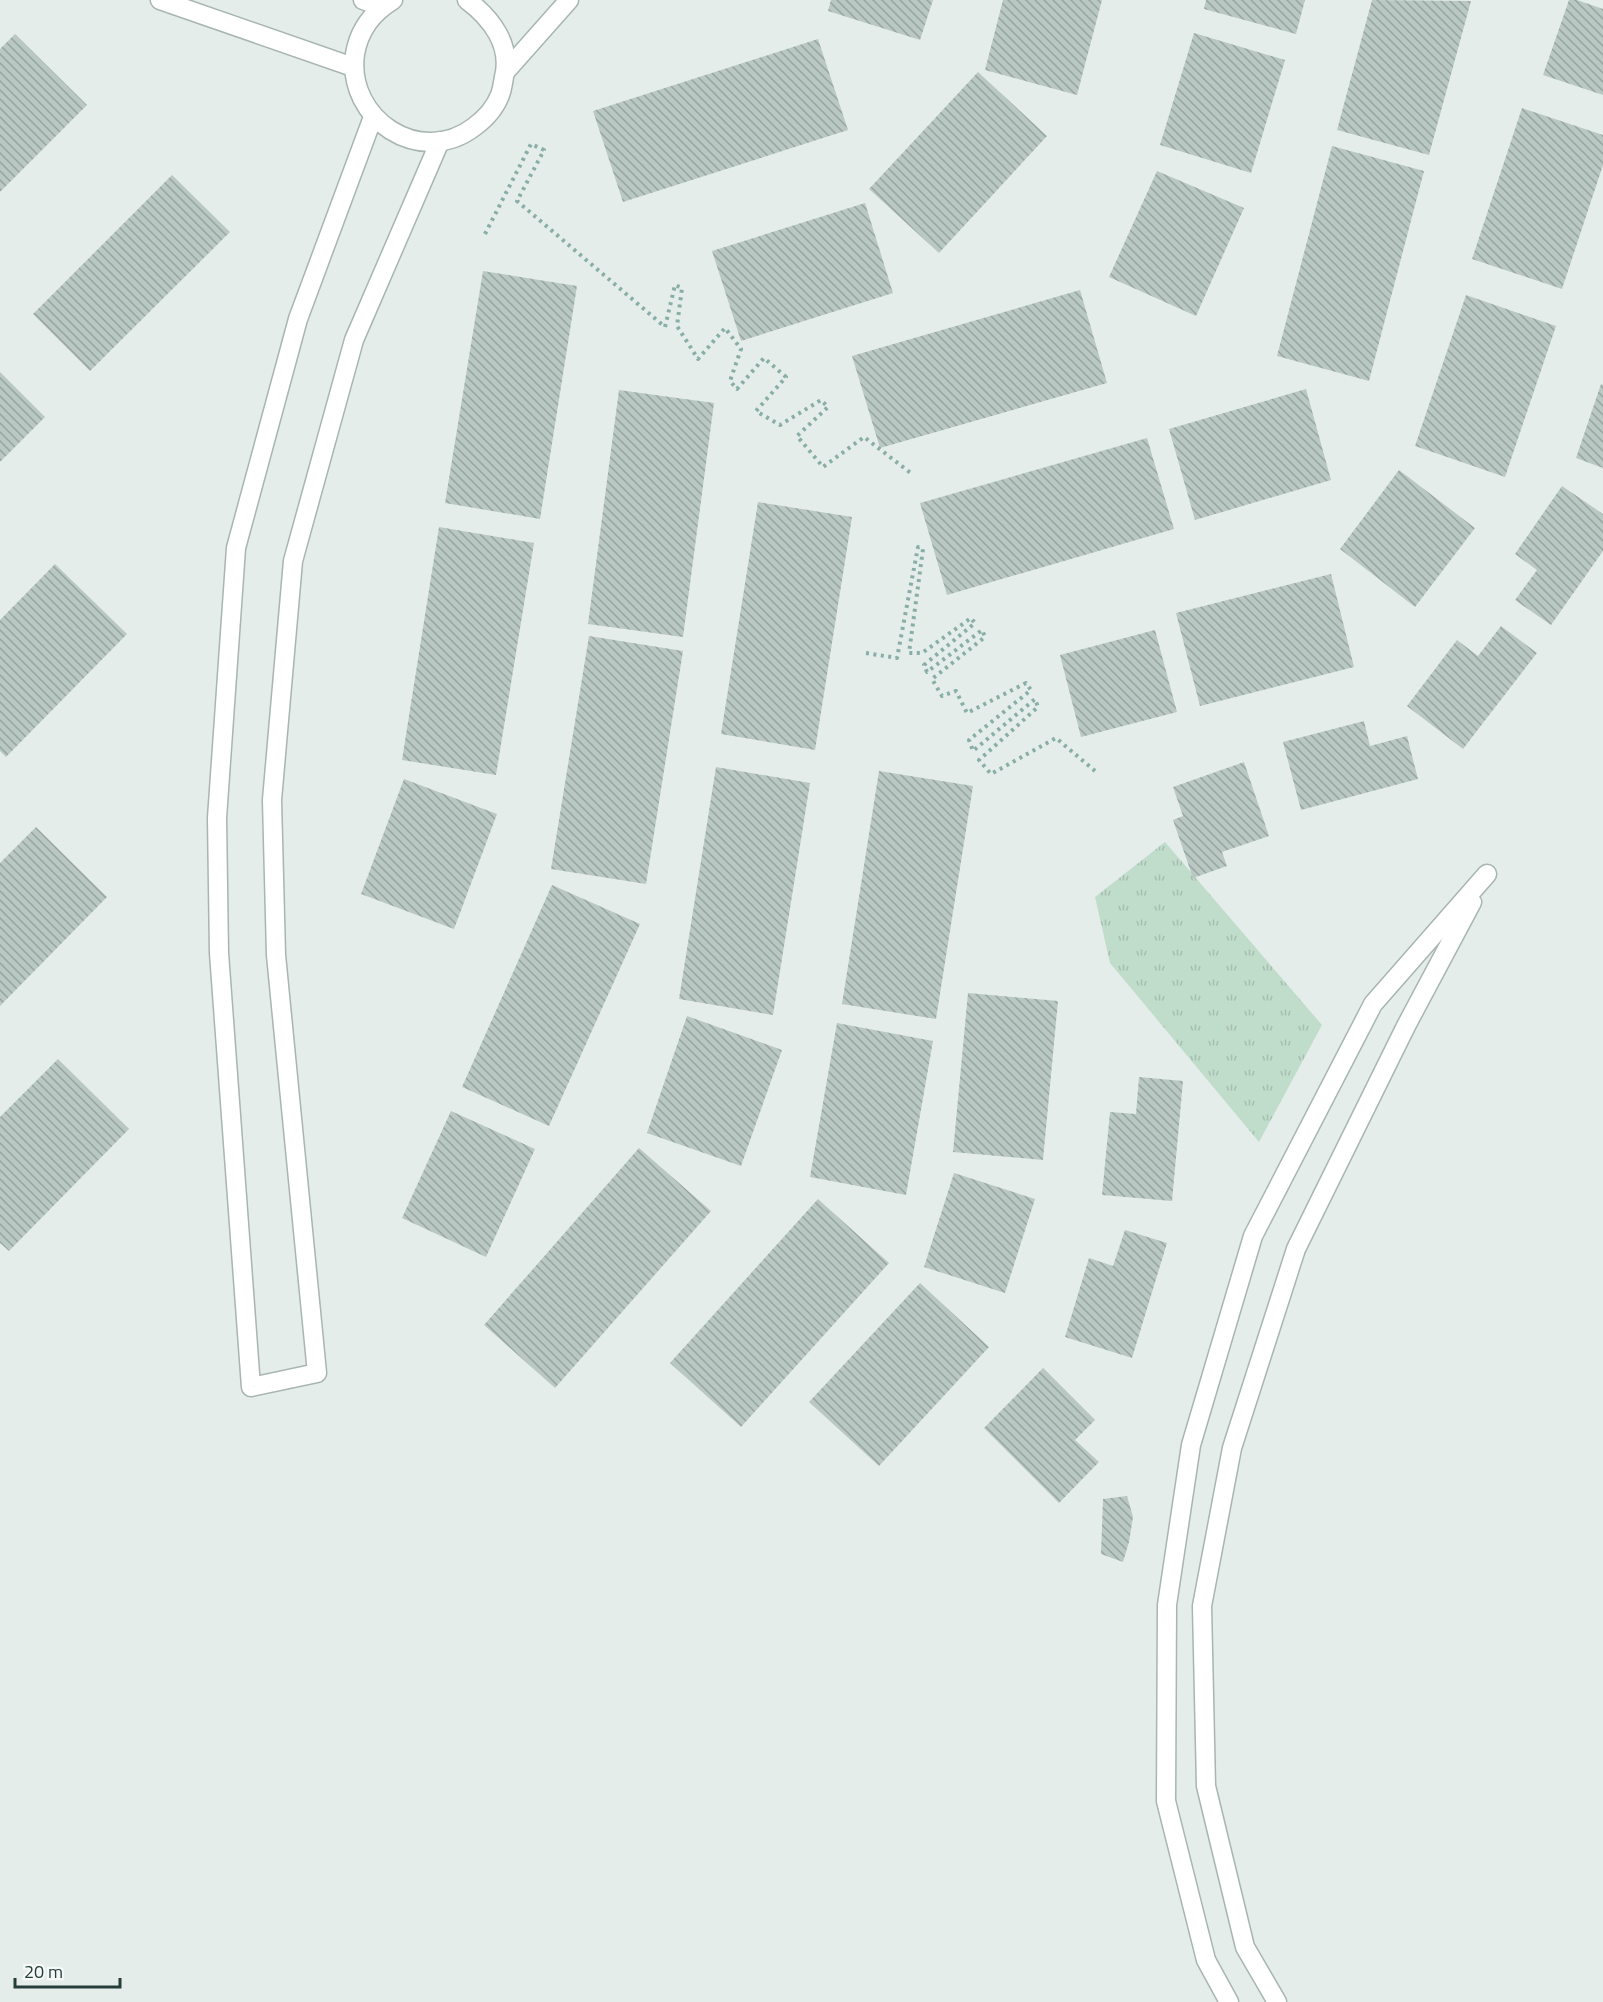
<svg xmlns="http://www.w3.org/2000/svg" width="1603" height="2002" viewBox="0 0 1603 2002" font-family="'Titillium Web',sans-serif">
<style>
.park{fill:url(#park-tufts)}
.building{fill:url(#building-back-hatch)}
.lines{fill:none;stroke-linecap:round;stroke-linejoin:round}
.minor-casing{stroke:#a8b5b2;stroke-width:21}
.path{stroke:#88aea7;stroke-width:4;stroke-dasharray:3 4.5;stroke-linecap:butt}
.minor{stroke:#fff;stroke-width:18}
</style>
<defs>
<pattern id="park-tufts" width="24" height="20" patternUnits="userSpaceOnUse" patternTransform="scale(1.5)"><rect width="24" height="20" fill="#c0dccb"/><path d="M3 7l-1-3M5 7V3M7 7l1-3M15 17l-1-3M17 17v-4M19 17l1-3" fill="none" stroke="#a5beaf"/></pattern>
<pattern id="building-back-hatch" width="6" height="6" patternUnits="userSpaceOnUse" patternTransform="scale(1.5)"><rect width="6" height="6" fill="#bac8c4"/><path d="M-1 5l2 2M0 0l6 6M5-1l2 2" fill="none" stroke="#97a4a0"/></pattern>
</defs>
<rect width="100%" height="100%" fill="#e5edea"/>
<!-- park -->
<path class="park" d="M1165 842 1322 1025 1259 1142 1110 963 1095 897Z"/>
<!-- building -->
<g class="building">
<path d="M831 0H933L920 40 828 11Z"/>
<path d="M1003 0H1102L1077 95 985 70Z"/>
<path d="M1206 0H1305L1296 34 1204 9Z"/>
<path d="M1372 0 1471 1 1429 155 1337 130Z"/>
<path d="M1569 0H1577L1603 9V95L1543 75Z"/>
<path d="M1194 33 1285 60 1251 173 1160 145Z"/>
<path d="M15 34 87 105 0 192V49Z"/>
<path d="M818 39 848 130 623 202 593 111Z"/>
<path d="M978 72 1047 136 939 253 869 189Z"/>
<path d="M1522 108 1603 135V165L1562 289 1472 259Z"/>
<path d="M1332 146 1424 171 1369 381 1277 356Z"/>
<path d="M1157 171 1244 208 1196 316 1109 277Z"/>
<path d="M172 175 230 232 90 371 33 314Z"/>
<path d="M865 203 893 293 741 341 712 251Z"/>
<path d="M483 271 577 286 540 519 445 503Z"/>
<path d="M1080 290 1107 383 880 448 852 356Z"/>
<path d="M1466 295 1556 326 1505 477 1415 446Z"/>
<path d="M0 372 45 417 0 462Z"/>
<path d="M1601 384 1603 385V468L1576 458Z"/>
<path d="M1306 389 1331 480 1195 520 1169 429Z"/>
<path d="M619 390 714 403 683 637 588 624Z"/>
<path d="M1147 438 1174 529 947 595 920 503Z"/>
<path d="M1399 470 1475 528 1415 607 1340 549Z"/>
<path d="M1562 486 1603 514V551L1551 625 1515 600 1537 570 1515 554Z"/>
<path d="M758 502 852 517 815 750 721 734Z"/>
<path d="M439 527 534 543 496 775 402 760Z"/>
<path d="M55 564 127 634 6 757 0 751V620Z"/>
<path d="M1331 574 1354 667 1200 706 1176 613Z"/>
<path d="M1501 626 1537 653 1463 749 1407 706 1457 640 1478 656Z"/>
<path d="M1155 630 1177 712 1081 737 1060 655Z"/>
<path d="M589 636 683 651 646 884 551 869Z"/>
<path d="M1364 721 1370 746 1407 736 1418 779 1301 810 1283 742Z"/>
<path d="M1244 762 1269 836 1222 852 1227 866 1193 878 1173 820 1183 816 1173 787Z"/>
<path d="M716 767 810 783 773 1015 679 999Z"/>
<path d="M879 771 973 786 936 1019 842 1004Z"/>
<path d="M404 779 497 814 454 929 361 894Z"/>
<path d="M36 827 107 897 0 1006V863Z"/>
<path d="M552 885 640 924 549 1126 462 1087Z"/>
<path d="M968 993 1058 1001 1043 1160 953 1152Z"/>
<path d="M687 1016 782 1050 741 1166 647 1133Z"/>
<path d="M837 1023 933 1041 906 1195 810 1177Z"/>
<path d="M58 1059 129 1129 9 1251 0 1243V1117Z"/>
<path d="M1139 1077 1183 1081 1172 1201 1102 1195 1110 1112 1136 1114Z"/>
<path d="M451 1111 535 1149 486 1257 402 1218Z"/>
<path d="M639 1148 711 1211 555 1388 484 1325Z"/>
<path d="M954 1173 1035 1199 1005 1293 924 1267Z"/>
<path d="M818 1199 889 1263 741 1427 670 1363Z"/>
<path d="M1125 1230 1167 1243 1132 1358 1065 1337 1089 1258 1113 1266Z"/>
<path d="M920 1283 989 1347 879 1466 809 1402Z"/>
<path d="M1043 1368 1095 1420 1075 1440 1099 1462 1059 1503 984 1428Z"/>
<path d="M1127 1496 1133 1517 1129 1542 1123 1562 1101 1554 1103 1499Z"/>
</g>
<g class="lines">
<defs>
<g id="minor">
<path d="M160 0 353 67"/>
<path d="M363 0 382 7"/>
<path d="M393 0C373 12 359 30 355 54 346 119 420 168 474 127 485 119 495 108 500 95 502 90 503 83 504 77 512 45 491 18 467 0"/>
<path d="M506 71 569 0"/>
<path d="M373 117 298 319 236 548 217 818 219 953 251 1387 317 1373 276 955 272 800 293 561 354 340 440 141"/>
<path d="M1229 2002 1206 1960 1166 1801 1167 1605 1191 1445 1253 1236 1373 1004 1487 874"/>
<path d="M1277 2002 1245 1947 1206 1786 1202 1606 1232 1448 1296 1249 1406 1026 1472 902"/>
</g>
</defs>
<!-- minor casing -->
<use href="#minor" class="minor-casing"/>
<!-- path -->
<g class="path">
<path d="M485 234 531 144 544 150 517 201 665 327 675 285 682 288 677 326 698 359 725 328 741 349 730 381 737 389 764 358 786 377 756 411 780 425 821 400 828 407 797 436 823 467 864 437 912 474"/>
<path d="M866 653 897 658 918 547 923 549 909 653H922L971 618 975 623 924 665 927 672 982 630 985 637 932 679 942 696 956 691 967 713 1026 683 1031 690 969 740 973 751 1035 699 1038 707 979 760 991 774 1056 738 1095 771"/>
</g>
<!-- minor -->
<use href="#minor" class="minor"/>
</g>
<!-- scale -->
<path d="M15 1978v9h105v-9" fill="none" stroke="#253e3a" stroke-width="3"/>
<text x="24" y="1978" font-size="18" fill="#253e3a" stroke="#f5faf8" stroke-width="4.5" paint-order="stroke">20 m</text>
</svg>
